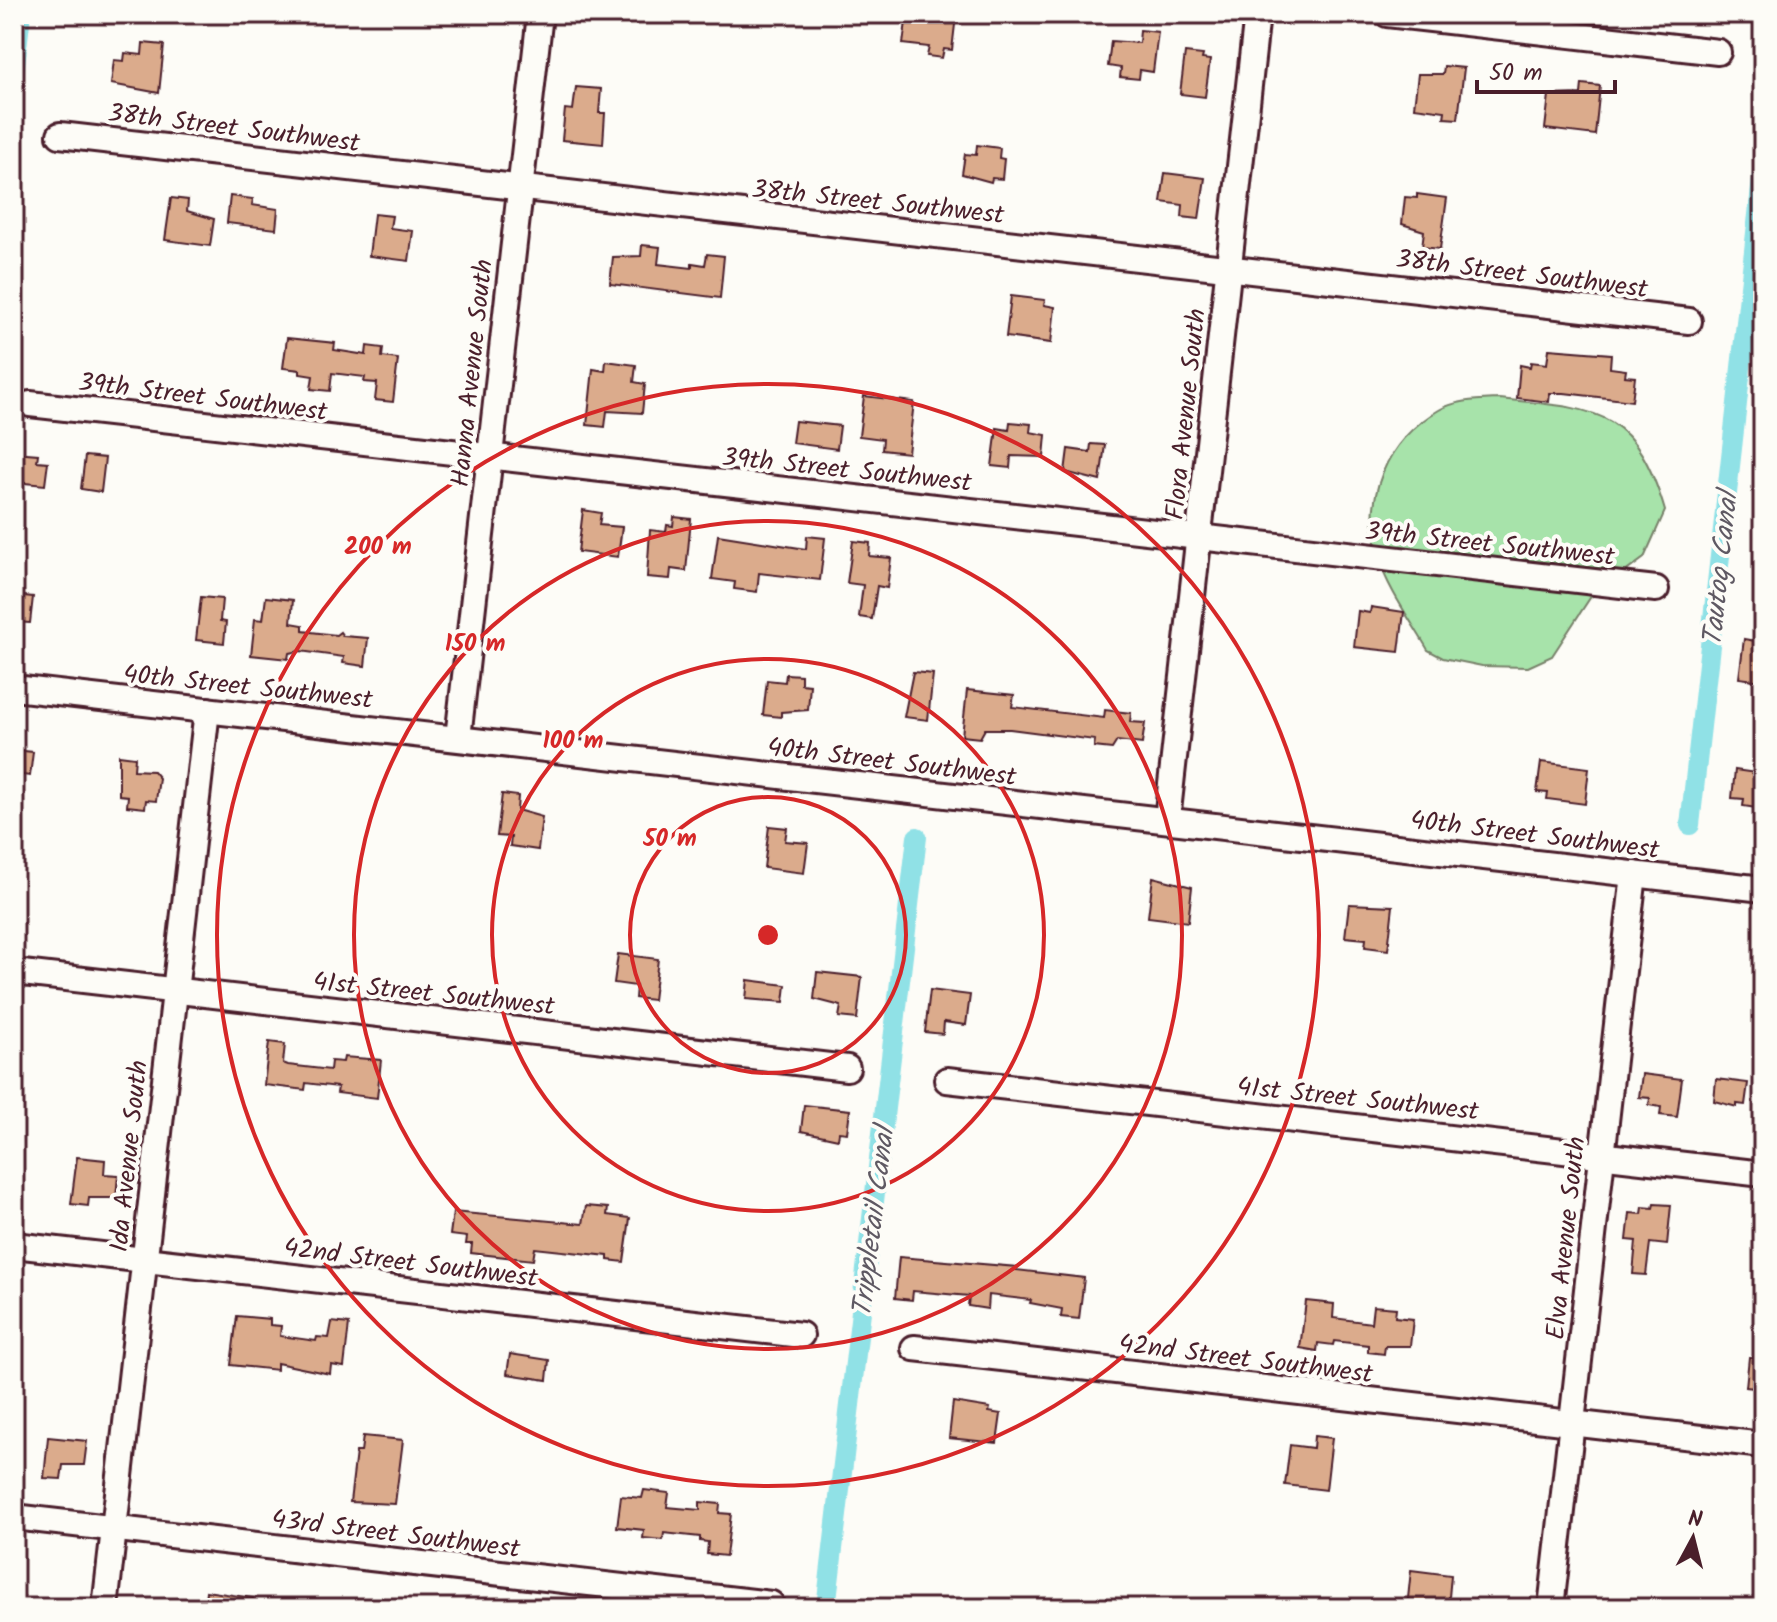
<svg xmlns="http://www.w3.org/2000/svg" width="1777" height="1622" viewBox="0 0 1777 1622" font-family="Kalam,sans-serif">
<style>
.green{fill:#a7e3aa;stroke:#78816a;stroke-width:2}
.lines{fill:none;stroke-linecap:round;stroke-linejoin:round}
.canal{stroke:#90e1e6;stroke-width:20}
.building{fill:#dbab8c;stroke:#4a1f2b;stroke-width:2}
.minor-casing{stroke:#4a1f2b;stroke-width:30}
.minor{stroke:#fdfcf7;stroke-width:24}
.ring{fill:none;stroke:#d62828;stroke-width:4}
.labels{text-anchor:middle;stroke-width:8;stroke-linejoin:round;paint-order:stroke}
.street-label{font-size:26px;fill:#4a1f2b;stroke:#fdfcf7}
.water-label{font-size:28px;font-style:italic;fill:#5f5963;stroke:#fdfcf7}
.centre{fill:#d62828;stroke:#fdfcf7;stroke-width:4}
.ring-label{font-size:24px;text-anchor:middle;font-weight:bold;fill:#d62828;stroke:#fdfcf7;stroke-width:8;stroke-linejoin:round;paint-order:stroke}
</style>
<rect width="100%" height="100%" fill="#fdfcf7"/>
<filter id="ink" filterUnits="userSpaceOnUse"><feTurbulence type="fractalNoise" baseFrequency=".0125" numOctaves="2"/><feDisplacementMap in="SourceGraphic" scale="16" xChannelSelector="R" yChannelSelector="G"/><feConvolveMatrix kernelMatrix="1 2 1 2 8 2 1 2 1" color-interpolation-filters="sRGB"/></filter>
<g filter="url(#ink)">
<!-- green -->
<path class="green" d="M1499 399C1596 409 1634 406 1665 511L1644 558 1590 598 1552 656 1528 667 1482 666 1443 658 1428 650C1413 624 1386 586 1378 557 1363 497 1385 441 1439 410 1456 400 1480 400 1499 399Z"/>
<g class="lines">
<!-- canal -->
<g class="canal">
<path d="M14 73 21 14"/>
<path d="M1690 825 1763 170"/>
<path d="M826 1608 917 837"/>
</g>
</g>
<!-- building -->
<g class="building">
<path d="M907 14 956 16 952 50 944 49 942 58 927 56 929 47 903 44Z"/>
<path d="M1140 30 1158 32 1153 72 1140 70 1139 79 1120 77 1121 68 1108 66 1111 41 1139 43Z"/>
<path d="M143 43 164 45 159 93 111 84 114 60 124 61 125 53 142 55Z"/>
<path d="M1185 53 1203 55 1202 59 1210 60 1205 97 1180 94Z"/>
<path d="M1444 66 1464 68 1458 119 1444 118 1445 111 1414 107 1418 74H1443Z"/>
<path d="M1582 84 1600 86 1595 135 1545 129 1549 95 1581 94Z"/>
<path d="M576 87 601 89 599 113H605L603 144 562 140 565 109 573 110Z"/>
<path d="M977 145 1000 148 999 158 1004 159 1002 179 992 178 991 182 962 174 965 154 976 155Z"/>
<path d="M1165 173 1205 178 1199 219 1182 217 1183 205 1161 202Z"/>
<path d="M1417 194 1447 198 1440 249 1422 247 1424 231 1402 224 1405 197 1417 198Z"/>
<path d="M230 196 253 199 252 205 278 209 276 229 227 223Z"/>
<path d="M171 198 188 200 187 211 214 219 210 246 165 240Z"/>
<path d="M374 214 392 216 390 228 413 231 409 261 369 256Z"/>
<path d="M642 245 660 247 658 264 692 268V263L705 265 707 254 724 256 720 298 610 284 613 257 641 256Z"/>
<path d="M1011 296 1045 300 1044 305 1055 307 1051 343 1006 337Z"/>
<path d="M287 338 335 343 334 350 366 355 367 346 383 348 382 357 398 359 393 402 375 400 377 383 364 382 365 377 332 373 330 391 311 389 313 376 300 374V370L283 368Z"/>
<path d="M1549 349 1611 354 1610 368 1626 370 1625 376 1635 377 1632 401 1564 393H1550L1549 402 1517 398 1520 365 1530 367 1531 362 1547 364Z"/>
<path d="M606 361 636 365 634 382 645 384 642 413 607 411 605 427 587 425 593 369 605 371Z"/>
<path d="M864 396 914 402 908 453 882 450 883 439 859 436Z"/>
<path d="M795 421 840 426 837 449 792 443Z"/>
<path d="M1010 422 1031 424 1030 432 1046 435 1044 457 1011 456 1010 468 992 466 997 428 1009 430Z"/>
<path d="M1091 444 1105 445 1100 481 1065 472 1068 449 1090 452Z"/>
<path d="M14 452 38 454 37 461 48 462 45 485 14 482Z"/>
<path d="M85 456 105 458 101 492 81 489Z"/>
<path d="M583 510 601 513 599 525 622 527 618 557 578 552Z"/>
<path d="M674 517 691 519 686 571 671 569 670 579 647 577 650 530 666 532 667 525 673 526Z"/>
<path d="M718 535 806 549 807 536 825 538 820 580 759 573 757 592 734 589 735 582 712 579Z"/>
<path d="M853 541 870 543 869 556 891 558 887 588 877 586 872 619 859 617 863 585 847 583Z"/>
<path d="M14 595 33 597 30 623 14 622Z"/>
<path d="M201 597 222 599 220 621 226 622 224 643 196 640Z"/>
<path d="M266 597 293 600 291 623 303 625V631L336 635 340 632 343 636 368 638 365 666 343 663 344 657 300 651 289 653 288 659 251 655 255 619 263 620Z"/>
<path d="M1371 607 1404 612 1399 652 1354 647 1358 611 1370 613Z"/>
<path d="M1744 639 1761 642 1763 681 1739 678Z"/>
<path d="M913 672 933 674 928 720 904 717Z"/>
<path d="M786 674 801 675V684L810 685 808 710 781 712V717L763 715 767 680 785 682Z"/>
<path d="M967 690 1014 695 1012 707 1104 718 1105 710 1131 713 1130 722 1145 723 1142 744 1117 741 1112 749 1094 747 1095 740 1010 729H985L980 738 962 736Z"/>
<path d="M14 750 33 752 30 776 14 774Z"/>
<path d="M119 755 135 757 134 770 153 771 159 778 156 801 146 800 145 808 127 806 128 796 119 795Z"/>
<path d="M1541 762 1589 768 1585 804 1547 799 1548 793 1537 792Z"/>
<path d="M1735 770 1763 774V809L1743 806 1744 799 1732 798Z"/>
<path d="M502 794 518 796 517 810 542 817 538 850 510 846 511 837 497 836Z"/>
<path d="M769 826 787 828 785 841 808 843 804 873 764 868Z"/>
<path d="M1153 877 1192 887 1188 922 1148 917Z"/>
<path d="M1349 904 1393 906 1388 950 1365 947 1366 939 1345 937Z"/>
<path d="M618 954 658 959 653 1000 635 998 636 986 614 983Z"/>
<path d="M817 972 862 977 857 1019 839 1017 841 1006 814 999Z"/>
<path d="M748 980 786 985 784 1002 746 999Z"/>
<path d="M930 990 970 995 966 1025 944 1022 943 1034 925 1032Z"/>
<path d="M269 1042 285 1044 283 1063 288 1065 330 1070 331 1061 343 1062 344 1057 381 1060 377 1098 337 1093 338 1087 306 1083 305 1090 264 1085Z"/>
<path d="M1642 1074 1682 1079 1677 1117 1660 1115 1661 1107 1649 1105 1650 1098 1639 1097Z"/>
<path d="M1716 1079 1748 1083 1745 1105 1737 1104V1107L1714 1101Z"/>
<path d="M804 1105 850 1110 847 1133 839 1132 838 1139 801 1131Z"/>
<path d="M77 1157 105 1160 104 1174 118 1175 116 1198H89L88 1206 71 1204Z"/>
<path d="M1654 1204 1671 1205 1667 1245 1650 1243 1646 1275 1633 1274 1636 1241 1627 1240 1630 1213 1642 1214 1643 1207 1653 1208Z"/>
<path d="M586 1206 608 1208 607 1215 630 1218 624 1262 608 1260V1256L535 1248 533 1260 471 1253 472 1244H466L467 1237 450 1235 453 1212 583 1224Z"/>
<path d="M899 1257 1017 1267 1016 1270 1084 1278 1079 1319 1061 1317 1062 1309 1030 1303 1031 1300 989 1295 988 1309 968 1306 969 1296 913 1291 912 1300 895 1298Z"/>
<path d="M1306 1301 1334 1304 1333 1318 1371 1323 1373 1306 1396 1308 1395 1317 1413 1319 1410 1346H1385L1384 1354 1368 1352V1345L1334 1341 1333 1345 1318 1343 1317 1351 1300 1348Z"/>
<path d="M237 1316 270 1319V1325L281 1326 280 1336 316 1341 317 1337 329 1338 332 1322 349 1324 344 1367 331 1365 330 1374 277 1363V1370L231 1365Z"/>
<path d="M510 1354 549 1360 547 1380 507 1374Z"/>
<path d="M1749 1357 1763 1358V1389L1746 1387Z"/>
<path d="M953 1402 990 1408 989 1412 1001 1414 997 1443 949 1438Z"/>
<path d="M363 1436 403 1440 395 1504 350 1502 356 1452H361Z"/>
<path d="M1314 1436 1332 1438 1326 1490 1285 1485 1290 1445 1313 1448Z"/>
<path d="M48 1437 87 1441 84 1465H63L61 1479 44 1478Z"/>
<path d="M644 1490 669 1493 667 1507 700 1510V1502L720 1504 719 1513 731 1514 726 1556 707 1554 708 1542 700 1541V1537L664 1533 663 1540 643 1538 644 1530 617 1527 621 1496 642 1498Z"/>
<path d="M1411 1570 1451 1575 1448 1608H1407Z"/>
<path d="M206 1591 253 1598 252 1608H204Z"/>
</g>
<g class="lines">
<defs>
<g id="minor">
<path d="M1387 14 1718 52"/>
<path d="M60 135 1689 321"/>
<path d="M30 404 1656 589"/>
<path d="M14 688 1763 889"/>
<path d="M458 738 540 14"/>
<path d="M1167 820 1257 14"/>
<path d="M14 972 847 1068"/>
<path d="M947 1080 1763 1174"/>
<path d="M14 1245 801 1335"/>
<path d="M914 1348 1763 1445"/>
<path d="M14 1517 771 1604"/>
<path d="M105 1608 207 710"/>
<path d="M1551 1608 1634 874"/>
</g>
</defs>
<!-- minor casing -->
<use href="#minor" class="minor-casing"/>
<!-- minor -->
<use href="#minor" class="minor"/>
</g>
</g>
<!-- distance rings -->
<g class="ring">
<circle cx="768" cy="935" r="138"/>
<circle cx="768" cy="935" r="276"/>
<circle cx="768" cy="935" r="414"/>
<circle cx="768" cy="935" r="551"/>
</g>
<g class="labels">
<!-- street labels -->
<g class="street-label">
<text transform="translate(234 127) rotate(7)" y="9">38th Street Southwest</text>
<text transform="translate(878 201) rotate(6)" y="9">38th Street Southwest</text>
<text transform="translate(1522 273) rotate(7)" y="9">38th Street Southwest</text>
<text transform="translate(471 373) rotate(-84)" y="9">Hanna Avenue South</text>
<text transform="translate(203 396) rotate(7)" y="9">39th Street Southwest</text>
<text transform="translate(1185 414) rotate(-84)" y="9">Flora Avenue South</text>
<text transform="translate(847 469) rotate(6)" y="9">39th Street Southwest</text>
<text transform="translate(1490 543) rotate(6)" y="9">39th Street Southwest</text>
<text transform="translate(248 686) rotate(6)" y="9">40th Street Southwest</text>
<text transform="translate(892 761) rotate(7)" y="9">40th Street Southwest</text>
<text transform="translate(1535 834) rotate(7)" y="9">40th Street Southwest</text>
<text transform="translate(434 993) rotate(6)" y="9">41st Street Southwest</text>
<text transform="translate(1358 1098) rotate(6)" y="9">41st Street Southwest</text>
<text transform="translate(128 1156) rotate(-84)" y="9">Ida Avenue South</text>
<text transform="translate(1565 1238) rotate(-84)" y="9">Elva Avenue South</text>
<text transform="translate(411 1262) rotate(7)" y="9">42nd Street Southwest</text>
<text transform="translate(1246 1358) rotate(7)" y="9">42nd Street Southwest</text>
<text transform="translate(396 1533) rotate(7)" y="9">43rd Street Southwest</text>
</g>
<!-- water labels -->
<g class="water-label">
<text transform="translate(1719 569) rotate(-84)" y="10">Tautog Canal</text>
<text transform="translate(872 1222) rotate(-83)" y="10">Trippletail Canal</text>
</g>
</g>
<circle cx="768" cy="935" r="12" class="centre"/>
<g class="ring-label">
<text x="378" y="554">200 m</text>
<text x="475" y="651">150 m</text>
<text x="573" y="748">100 m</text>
<text x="670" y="846">50 m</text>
</g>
<!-- margin -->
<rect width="1777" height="1622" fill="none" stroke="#fdfcf7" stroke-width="48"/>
<rect x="24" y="24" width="1729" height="1574" fill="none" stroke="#4a1f2b" stroke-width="3" filter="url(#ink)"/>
<!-- north arrow -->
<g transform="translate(1693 1538) rotate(7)" stroke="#fdfcf7" stroke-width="6" paint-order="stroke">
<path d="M0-6L14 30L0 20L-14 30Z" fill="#4a1f2b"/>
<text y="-12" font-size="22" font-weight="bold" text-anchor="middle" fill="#4a1f2b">N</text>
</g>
<!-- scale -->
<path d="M1477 80v12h138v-12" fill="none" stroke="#4a1f2b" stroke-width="4"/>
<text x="1489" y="80" font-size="24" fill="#4a1f2b" stroke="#fdfcf7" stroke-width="6" paint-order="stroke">50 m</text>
</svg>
